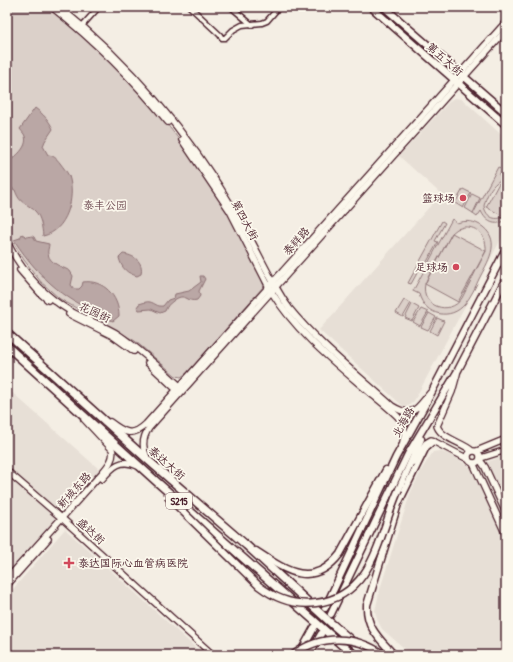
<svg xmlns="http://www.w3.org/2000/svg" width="513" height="662" viewBox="0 0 513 662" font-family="'Patrick Hand','LXGW WenKai TC',sans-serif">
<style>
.built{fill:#e7dfd6}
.green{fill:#dbd0c9;stroke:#92787a;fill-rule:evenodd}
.water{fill:#baa7a5;stroke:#8d7174}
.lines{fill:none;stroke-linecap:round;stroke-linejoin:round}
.street-casing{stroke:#4a1f2b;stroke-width:7}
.secondary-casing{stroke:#4a1f2b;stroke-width:8}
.primary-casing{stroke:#4a1f2b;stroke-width:9}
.highway-casing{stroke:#4a1f2b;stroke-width:10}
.street{stroke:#fbf7ec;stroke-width:4}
.secondary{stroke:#fbf7ec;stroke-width:5.5}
.primary{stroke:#fbf7ec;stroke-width:6}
.highway{stroke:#fbf7ec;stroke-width:7}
.primary-bridge-casing{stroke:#4a1f2b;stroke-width:9;stroke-linecap:butt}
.primary-bridge{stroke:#fbf7ec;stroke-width:6}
.poi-dot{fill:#d1495b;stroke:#fbf7ec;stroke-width:1.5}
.labels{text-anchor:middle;stroke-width:3.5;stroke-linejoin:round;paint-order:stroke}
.shield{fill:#fbf7ec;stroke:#7f6065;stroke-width:1}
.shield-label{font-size:10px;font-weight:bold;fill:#4a1f2b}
.street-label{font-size:11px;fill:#4a1f2b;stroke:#fbf7ec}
.poi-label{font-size:11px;fill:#4a1f2b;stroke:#fbf7ec;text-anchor:end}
.park-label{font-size:11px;fill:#6e4b52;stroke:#fbf7ec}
</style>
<rect width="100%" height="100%" fill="#f4eee4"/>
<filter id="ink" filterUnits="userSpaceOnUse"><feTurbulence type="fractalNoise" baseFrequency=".025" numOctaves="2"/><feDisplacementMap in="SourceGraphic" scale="8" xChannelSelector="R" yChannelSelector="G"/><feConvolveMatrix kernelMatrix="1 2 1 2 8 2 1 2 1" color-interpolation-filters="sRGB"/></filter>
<g filter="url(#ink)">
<!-- built -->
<g class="built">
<path d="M454 98 462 99 506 139V230L414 401 408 406 404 407 319 330 441 194 399 156 451 100Z"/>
<path d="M7 388 100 470 7 572Z"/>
<path d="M439 451 452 455 471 468 506 455V655H412L382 629 377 619 375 611 380 589 410 494 422 469 433 452Z"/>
<path d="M65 529 186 639 204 655H7V596Z"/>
</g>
<!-- green -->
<g class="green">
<path d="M7 7H49C119 63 181 132 226 210 238 231 249 253 260 275L264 286 187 373 181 377 176 376 135 341 60 299 41 282 24 260 8 234Z"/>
<path d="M498 167 503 169 499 175H506V179C494 179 486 195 484 206 486 218 497 222 506 215V220C495 227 486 222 481 211L477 217 473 214Z"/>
<path d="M499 183 506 186V210L503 216 486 207Z"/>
<path d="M463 189 471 193 463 208 455 203Z"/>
<path d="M472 194 480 198 473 213 465 208Z"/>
<path d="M452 219 457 223C466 220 475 221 483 227 502 242 487 263 479 279 475 288 471 296 465 304 451 321 425 316 419 294L413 291ZM464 227C478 226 487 237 486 251L452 233 457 229ZM452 233 425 284 427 279ZM486 251 462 298C450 317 420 306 425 284L458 302Z"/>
<path d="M442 221 445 223 435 241 438 242 424 267 421 266 411 284 408 283Z"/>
<path d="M404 300 411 303 403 317 396 313Z"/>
<path d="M412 304 419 308 412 321 405 318Z"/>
<path d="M421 309 428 312 420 326 413 322Z"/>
<path d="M429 313 436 317 428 330 421 327Z"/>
<path d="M437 318 444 321 437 335 430 331Z"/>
</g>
<!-- water -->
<g class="water">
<path d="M35 108C43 114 49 120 53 129L45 141 43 146 48 155C53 155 57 159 60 163 63 167 67 172 69 176 76 197 67 231 43 236 42 227 41 217 35 211 26 202 20 205 15 190L7 186V161H9C17 156 30 145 24 134 23 132 21 131 20 129Z"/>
<path d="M22 234 27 237 32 236 34 237 36 241 49 244C49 247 47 252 48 254 50 264 63 267 70 271L73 276 71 285 74 289H79L82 286 83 282C103 279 119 296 119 316L113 321C68 302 41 281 14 240L20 238Z"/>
<path d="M123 254C133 255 144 261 141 274L137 276C127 273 122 269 119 258Z"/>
<path d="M200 276H203L205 279 199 291 200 296 197 300C186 303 186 291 173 301 169 304 167 306 165 311L160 313 151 309 139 310 137 307 139 304C143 303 147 301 150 302 155 303 157 307 163 306L168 300 174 298 175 294 189 291 201 282Z"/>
</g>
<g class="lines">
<defs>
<g id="street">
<path d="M190 7 220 35 222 38H225L233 30 242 25 262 23 267 21 279 7"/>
<path d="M231 7 252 25"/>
<path d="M81 27 99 7"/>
</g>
<g id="secondary">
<path d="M52 7C95 41 134 80 168 122"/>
<path d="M59 7C132 65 190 136 237 215 250 237 261 260 273 282 278 291 283 300 289 308 319 345 357 374 392 406 413 419 417 409 430 393"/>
<path d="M182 140 230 211 271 291C296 332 334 362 369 392 380 401 392 410 401 420 406 427 405 434 403 442"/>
<path d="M7 242C21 270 43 295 70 311 86 320 104 325 119 335 141 350 162 370 182 388"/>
<path d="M20 270 41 294 48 300"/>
<path d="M69 314 113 336 134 351"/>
<path d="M148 363 178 391"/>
<path d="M457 374 452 392 437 426C442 439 462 442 472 451"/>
<path d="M110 422C123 432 132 438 146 424L506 22"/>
<circle cx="474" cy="457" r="6"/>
<path d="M477 451 506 439"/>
<path d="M147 458C142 448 142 438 149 428L506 30"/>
<path d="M481 458 506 450"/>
<path d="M480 460 485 467 506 513"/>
<path d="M413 462 426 443 431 440 468 459"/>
<path d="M473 463 506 535"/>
<path d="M7 471 65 521 213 655"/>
<path d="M102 479C113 466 121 458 138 466"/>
<path d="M7 579 102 473C108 466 115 458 112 449L84 419"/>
<path d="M7 585 48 539"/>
</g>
<g id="primary">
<path d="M371 7 506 125"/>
<path d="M384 7 506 113"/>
<path d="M399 489 421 439"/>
<path d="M256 551C285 570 312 590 340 554L386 470"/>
<path d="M325 608 396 457 426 403 506 249"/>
<path d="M331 614 408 454 457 372 506 278"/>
<path d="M299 655 314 628"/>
<path d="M309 655 321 634"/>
<path d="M394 655C380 639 366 628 367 605L398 504 426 447 433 441"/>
</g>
<g id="highway">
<path d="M7 333 149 461 246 545 332 624 368 655"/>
<path d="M7 346 157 482 353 655"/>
</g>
</defs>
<!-- street casing -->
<use href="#street" class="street-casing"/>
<!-- secondary casing -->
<use href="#secondary" class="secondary-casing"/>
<!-- primary casing -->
<use href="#primary" class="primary-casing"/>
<!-- highway casing -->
<use href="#highway" class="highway-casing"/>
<!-- street -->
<use href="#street" class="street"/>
<!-- secondary -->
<use href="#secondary" class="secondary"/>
<!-- primary -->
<use href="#primary" class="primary"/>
<!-- highway -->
<use href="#highway" class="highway"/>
<defs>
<g id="primary-bridge">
<path d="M167 496 259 586C276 599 294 606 316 603 375 596 379 532 399 489"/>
<path d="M293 655C321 634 356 635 384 655"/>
</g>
</defs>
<!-- primary-bridge casing -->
<use href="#primary-bridge" class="primary-bridge-casing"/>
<!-- primary-bridge -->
<use href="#primary-bridge" class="primary-bridge"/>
</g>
</g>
<!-- markers -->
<g class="poi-dot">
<circle cx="463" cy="198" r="4"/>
<circle cx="456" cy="267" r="4"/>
<path d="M67 557h4v4h4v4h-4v4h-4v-4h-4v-4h4z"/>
</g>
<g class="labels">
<!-- shield labels -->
<rect class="shield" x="166" y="493" width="26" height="16" rx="3"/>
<g class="shield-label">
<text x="179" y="505">S215</text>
</g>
<!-- street labels -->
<g class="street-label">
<text transform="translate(445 59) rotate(41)" y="4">第五大街</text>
<text transform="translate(245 220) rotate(62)" y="4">第四大街</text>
<text transform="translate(296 241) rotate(-48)" y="4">泰祥路</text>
<text transform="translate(95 312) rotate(25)" y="4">花园街</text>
<text transform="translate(403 422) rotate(-61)" y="4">北海路</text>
<text transform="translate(167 463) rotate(41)" y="4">泰达大街</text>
<text transform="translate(74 490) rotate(-48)" y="4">新城东路</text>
<text transform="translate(91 531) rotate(42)" y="4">盛达街</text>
</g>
<!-- poi labels -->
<g class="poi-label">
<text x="455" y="202">篮球场</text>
<text x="448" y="271">足球场</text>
<text x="78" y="567" text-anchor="start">泰达国际心血管病医院</text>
</g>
<!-- park labels -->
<g class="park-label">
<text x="105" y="209">泰丰公园</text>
</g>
</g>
<!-- margin -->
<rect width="513" height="662" fill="none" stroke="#fbf7ec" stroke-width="24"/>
<rect x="12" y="12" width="489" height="638" fill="none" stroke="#4a1f2b" stroke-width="1.5" filter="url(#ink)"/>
</svg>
